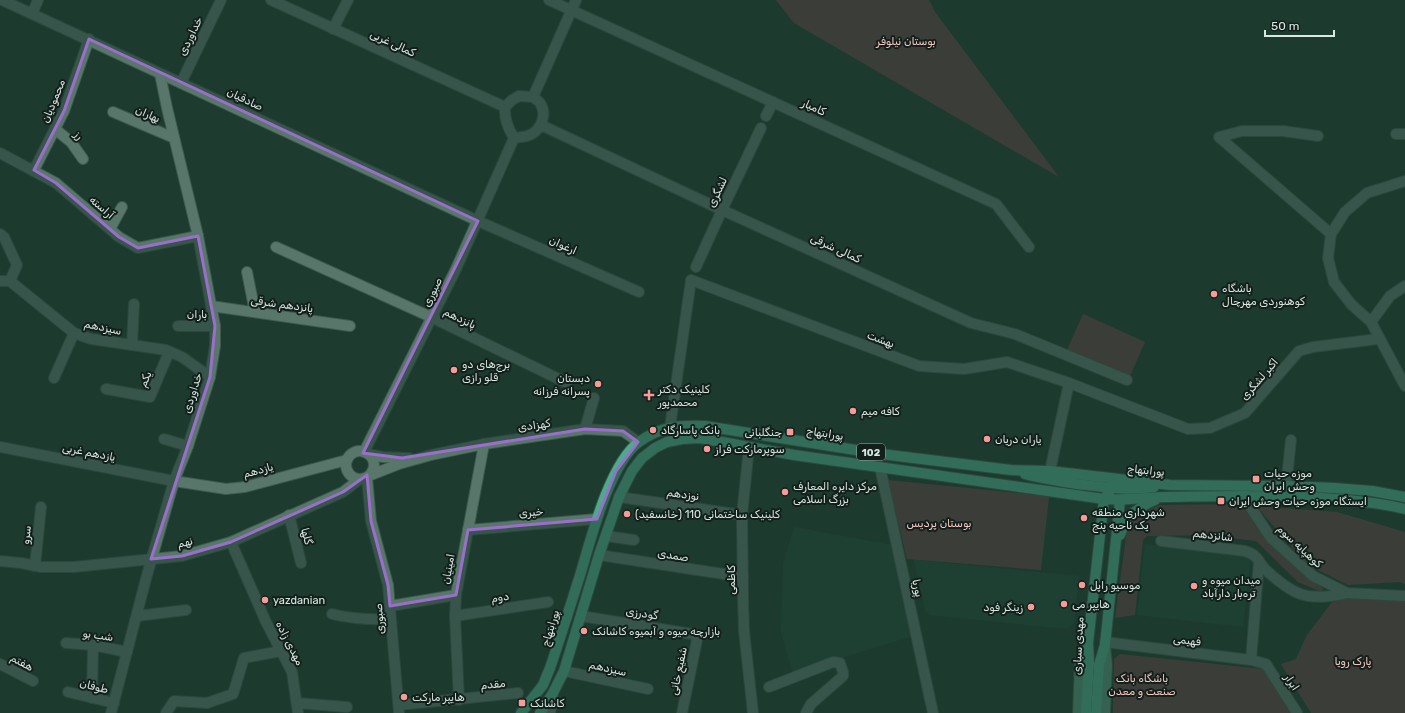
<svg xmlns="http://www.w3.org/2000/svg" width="1405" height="713" viewBox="0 0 1405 713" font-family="Rubik,Cairo,sans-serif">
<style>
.built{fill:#214739}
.green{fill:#614443}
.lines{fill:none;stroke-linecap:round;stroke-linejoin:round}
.minor-casing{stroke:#3f5950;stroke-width:12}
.secondary-casing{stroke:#3f5950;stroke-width:12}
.primary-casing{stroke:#3f5950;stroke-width:12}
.minor{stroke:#58776a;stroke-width:10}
.secondary{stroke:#52917a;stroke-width:10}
.primary{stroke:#4bac8b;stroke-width:10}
.marked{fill:none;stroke:#9b6ecb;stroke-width:3;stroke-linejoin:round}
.poi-dot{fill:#f59b98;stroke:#131f1a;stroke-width:1.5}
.labels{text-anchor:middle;stroke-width:4;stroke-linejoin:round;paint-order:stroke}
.shield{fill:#131f1a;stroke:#9caca5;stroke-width:1}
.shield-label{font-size:10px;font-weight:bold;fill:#d7e8e1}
.street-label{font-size:11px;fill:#d7e8e1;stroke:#131f1a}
.park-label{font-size:11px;fill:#fac8c5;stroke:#131f1a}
.poi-label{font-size:11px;fill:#d7e8e1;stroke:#131f1a;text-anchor:start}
</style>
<rect width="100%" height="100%" fill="#1e3b30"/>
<!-- built -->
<g class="built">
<path d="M794 527 892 545 912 636 793 673 781 633 783 564Z"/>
<path d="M1145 544 1251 557 1243 627 1137 615Z"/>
<path d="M914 560 1079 576 1074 623 1067 629 930 615 925 610Z"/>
</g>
<!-- green -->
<g class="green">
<path d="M776 0H929L935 12 1059 177 794 23Z"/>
<path d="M1083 314 1145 342 1129 378 1067 350Z"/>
<path d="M888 480 1049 496 1041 570 907 559Z"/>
<path d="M1239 504 1302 574 1323 588 1322 592 1298 582 1256 541 1206 535 1147 536 1143 540 1135 615 1115 618 1126 537 1133 517 1160 505Z"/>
<path d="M1256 506 1337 512 1405 532V584L1399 582 1348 585 1308 565Z"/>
<path d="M1350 598 1405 601V713H1311L1281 664 1296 659 1307 635 1332 602Z"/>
<path d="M1120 654 1263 669 1290 713H1113L1114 659Z"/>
</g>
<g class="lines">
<defs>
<g id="minor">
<path d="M2 0 478 221 639 292"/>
<path d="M271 0 505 107"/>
<path d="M549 0 996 204 1029 247"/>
<path d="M32 14 38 0"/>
<path d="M333 29 348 0"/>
<path d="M181 83 221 0"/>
<path d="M519 96 533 97C535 99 539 101 540 103 547 113 542 128 532 134 527 137 520 137 514 138 508 128 504 119 505 107L512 100Z"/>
<path d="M533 97 576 0"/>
<path d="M113 112 174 138"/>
<path d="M766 116 773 102"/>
<path d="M541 125 722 210 971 323 1015 334 1127 380"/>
<path d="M55 129 71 142 83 159"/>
<path d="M1396 134H1405"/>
<path d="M1318 136 1283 131H1242L1219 137 1331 234"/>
<path d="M0 153 56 183 119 237 138 248 198 236"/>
<path d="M34 170 64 111 89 39"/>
<path d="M1405 181 1367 193 1345 212 1331 234 1328 258 1334 282 1351 304 1371 322 1405 386"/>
<path d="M110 229 122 207"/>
<path d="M0 234 4 237 17 265 10 281"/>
<path d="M276 247 433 318 567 383"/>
<path d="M696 267 722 210 761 128"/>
<path d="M247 272 255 312"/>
<path d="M0 281H10L74 333 91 339 166 350 182 357 210 377"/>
<path d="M211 306 350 326"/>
<path d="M1371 322 1390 296 1405 286"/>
<path d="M178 326H215"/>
<path d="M132 345 134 304"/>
<path d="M54 378 74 333"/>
<path d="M106 389 150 397 169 352"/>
<path d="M670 427 691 280 919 366 964 369 1007 362 1069 383 1188 429 1210 428 1245 413 1299 351 1313 347 1378 339"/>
<path d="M585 429 594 398"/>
<path d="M164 439 188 446"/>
<path d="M0 447 174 481 226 489 245 487 347 460"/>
<path d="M749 447 742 515 743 597 744 631 753 713"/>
<circle cx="360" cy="465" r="14"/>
<path d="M364 452 456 269 514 138"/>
<path d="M368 454 383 457 409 458"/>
<path d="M880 467 933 713"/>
<path d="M1050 471 1069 383"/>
<path d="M371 475 399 464 431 455 484 444 585 429 623 431 638 442"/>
<path d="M367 478 371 521 388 585 399 713"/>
<path d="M1286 486 1291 440"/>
<path d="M1243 496 1271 538 1313 576 1347 593 1405 596"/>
<path d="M619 497 742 515"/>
<path d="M289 515 301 563"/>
<path d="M468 530 597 519"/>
<path d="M606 536 634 540"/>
<path d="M1161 541 1245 551C1259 556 1256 559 1265 569 1273 577 1288 589 1298 593 1311 599 1333 597 1347 593"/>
<path d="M231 542 266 622 292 672 298 713"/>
<path d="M599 555 743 577"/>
<path d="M0 561 21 563 41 567H74L182 556 231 542 343 492 360 479"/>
<path d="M35 566 41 507"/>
<path d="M390 606 456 595"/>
<path d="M332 614C352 619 370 620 390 619"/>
<path d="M137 616 186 610"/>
<path d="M455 616 548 602"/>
<path d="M581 616 698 635 682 713"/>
<path d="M1105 642 1251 660 1266 664 1297 713"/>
<path d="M66 643 93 645 127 652"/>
<path d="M1251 660 1259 561"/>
<path d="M0 664 33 681"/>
<path d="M564 671 648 689"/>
<path d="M769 687 833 662 840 663 843 672V676L811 704 806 713"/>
<path d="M68 692 114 703"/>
<path d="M92 698 93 645"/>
<path d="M459 700 455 616 456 595 484 444"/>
<path d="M297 703 347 707"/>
<path d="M399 705 518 693"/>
<path d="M111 713 147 575 174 481 188 446 210 377 215 346V326L198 236 167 108 160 74"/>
<path d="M166 713 174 701 207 703 233 694 244 658 281 651"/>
<path d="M550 713 553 693"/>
</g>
<g id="secondary">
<path d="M1105 645 1107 665 1105 713"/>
<path d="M1078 713 1080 662 1088 643"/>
</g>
<g id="primary">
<path d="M1025 474C1042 479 1060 481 1077 484 1103 487 1128 491 1154 487"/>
<path d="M1120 535C1127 516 1136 508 1155 500"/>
<path d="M521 713 543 685 550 668C561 636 571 604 581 572 591 538 610 463 639 442 661 426 679 425 705 426L881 454 1011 470 1050 471 1170 485 1286 486 1334 488 1372 491 1405 497"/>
<path d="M540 713 553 693 564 671 599 555 619 497 632 471 642 458 655 448 667 442 682 439 700 438 794 455 1104 499C1126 501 1146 497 1168 497 1224 496 1280 495 1336 499 1359 501 1382 503 1405 509"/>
<path d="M1086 713 1089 663 1088 643 1104 499 1112 488"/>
<path d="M1096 713 1099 665 1105 645 1120 501"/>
</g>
</defs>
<!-- minor casing -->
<use href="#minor" class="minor-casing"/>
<!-- secondary casing -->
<use href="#secondary" class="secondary-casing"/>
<!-- primary casing -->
<use href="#primary" class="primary-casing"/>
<!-- minor -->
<use href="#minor" class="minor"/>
<!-- secondary -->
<use href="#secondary" class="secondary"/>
<!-- primary -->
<use href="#primary" class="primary"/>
</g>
<!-- marked area -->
<path d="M0 0H1405V713H0ZM89 39 478 221 363 453 402 458 585 429 623 431 638 442 616 471 597 519 468 530 456 595 390 606 388 585 371 521 367 475 343 492 231 542 182 556 151 559 210 377 215 326 198 236 138 248 119 237 56 183 34 170 64 111Z" fill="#1e3b30" fill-opacity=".55" fill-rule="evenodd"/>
<path class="marked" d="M89 39 478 221 363 453 402 458 585 429 623 431 638 442 616 471 597 519 468 530 456 595 390 606 388 585 371 521 367 475 343 492 231 542 182 556 151 559 210 377 215 326 198 236 138 248 119 237 56 183 34 170 64 111Z"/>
<!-- markers -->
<g class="poi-dot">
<circle cx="1214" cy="294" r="4"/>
<circle cx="454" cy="370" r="4"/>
<circle cx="598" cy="384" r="4"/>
<path d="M647 389h4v4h4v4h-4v4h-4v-4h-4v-4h4z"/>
<circle cx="853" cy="411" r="4"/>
<circle cx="653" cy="430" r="4"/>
<rect x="786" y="428" width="8" height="8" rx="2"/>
<circle cx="987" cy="439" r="4"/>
<circle cx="707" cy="449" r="4"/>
<rect x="1252" y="475" width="8" height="8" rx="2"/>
<circle cx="785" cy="492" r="4"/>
<rect x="1217" y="497" width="8" height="8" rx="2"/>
<circle cx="627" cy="514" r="4"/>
<circle cx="1084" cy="518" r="4"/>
<circle cx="1082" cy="585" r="4"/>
<circle cx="1194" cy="586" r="4"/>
<circle cx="265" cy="600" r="4"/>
<circle cx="1064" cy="604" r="4"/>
<circle cx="1031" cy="607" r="4"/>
<circle cx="584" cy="631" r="4"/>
<circle cx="404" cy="697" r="4"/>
<rect x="518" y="699" width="8" height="8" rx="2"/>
</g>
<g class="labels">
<!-- shield labels -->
<rect class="shield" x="857" y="444" width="28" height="16" rx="3"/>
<g class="shield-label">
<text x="871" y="456">102</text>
</g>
<!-- street labels -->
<g class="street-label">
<text transform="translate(190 36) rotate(-64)" y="4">خداوردی</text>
<text transform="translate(393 43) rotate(25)" y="4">کمالی غربی</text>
<text transform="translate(245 99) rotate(25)" y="4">صادقیان</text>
<text transform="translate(53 101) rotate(-68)" y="4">محمودیان</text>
<text transform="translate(814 107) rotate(25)" y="4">کامیار</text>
<text transform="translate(148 114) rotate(23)" y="4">بهاران</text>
<text transform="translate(79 135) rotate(47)" y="4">رز</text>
<text transform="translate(717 192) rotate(-65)" y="4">لشگری</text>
<text transform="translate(102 207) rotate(41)" y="4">آراسته</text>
<text transform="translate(563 245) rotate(24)" y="4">ارغوان</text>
<text transform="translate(836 248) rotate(25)" y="4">کمالی شرقی</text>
<text transform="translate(432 292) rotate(-64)" y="4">صبوری</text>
<text transform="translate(282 304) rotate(8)" y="4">پانزدهم شرقی</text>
<text x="197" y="318">باران</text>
<text transform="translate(460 318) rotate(26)" y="4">پانزدهم</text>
<text transform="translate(103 327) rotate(12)" y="4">سیزدهم</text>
<text transform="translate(881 339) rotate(21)" y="4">بهشت</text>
<text transform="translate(145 379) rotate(-67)" y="4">یکم</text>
<text transform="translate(1259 379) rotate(-49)" y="4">اکبر لشگری</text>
<text transform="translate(192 393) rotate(-73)" y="4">خداوردی</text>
<text transform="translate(534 425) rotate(-8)" y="4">کهزادی</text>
<text transform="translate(825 433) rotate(9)" y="4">پورابتهاج</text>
<text transform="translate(89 452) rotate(11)" y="4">یازدهم غربی</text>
<text transform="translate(258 470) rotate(-15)" y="4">یازدهم</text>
<text transform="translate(1146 470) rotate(6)" y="4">پورابتهاج</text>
<text transform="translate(683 494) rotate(8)" y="4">نوزدهم</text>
<text transform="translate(531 512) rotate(-5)" y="4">خیری</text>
<text transform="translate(26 535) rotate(-84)" y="4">سرو</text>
<text transform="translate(1213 535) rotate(7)" y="4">شانزدهم</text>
<text transform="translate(307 536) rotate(75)" y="4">گلها</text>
<text transform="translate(185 542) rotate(-13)" y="4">نهم</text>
<text transform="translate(1300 546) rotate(43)" y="4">کوهپایه سوم</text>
<text transform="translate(673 555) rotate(9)" y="4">صمدی</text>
<text transform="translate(448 569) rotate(-80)" y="4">امینیان</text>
<text transform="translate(731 580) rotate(-90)" y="4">کاظمی</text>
<text transform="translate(918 588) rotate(78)" y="4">پوریا</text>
<text transform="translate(500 597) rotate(-9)" y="4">دوم</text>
<text transform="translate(642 613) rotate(9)" y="4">گودرزی</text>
<text transform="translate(379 619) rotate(-94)" y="4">صبوری</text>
<text transform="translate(550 628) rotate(-73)" y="4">پورابتهاج</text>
<text transform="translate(98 635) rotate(8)" y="4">شب بو</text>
<text transform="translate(1187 640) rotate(7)" y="4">فهیمی</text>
<text transform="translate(290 643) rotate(63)" y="4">مهدی زاده</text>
<text transform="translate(1078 646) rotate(-87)" y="4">مهدی سباری</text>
<text transform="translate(22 662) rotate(28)" y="4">هفتم</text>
<text transform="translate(608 668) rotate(13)" y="4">سیزدهم</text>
<text transform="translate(678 671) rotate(-78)" y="4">شفیع خانی</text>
<text transform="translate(1292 682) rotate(57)" y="4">ابرار</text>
<text transform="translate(493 684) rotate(-6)" y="4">مقدم</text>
<text transform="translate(94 686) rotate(14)" y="4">طوفان</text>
</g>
<!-- park labels -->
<g class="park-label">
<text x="906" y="45">بوستان نیلوفر</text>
<text x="939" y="527">بوستان پردیس</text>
<text x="1353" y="665">پارک رویا</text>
<text x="1142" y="682">باشگاه بانک<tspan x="1142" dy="13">صنعت و معدن</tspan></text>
</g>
<!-- poi labels -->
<g class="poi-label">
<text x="1222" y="292">باشگاه<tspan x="1222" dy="13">کوهنوردی مهرچال</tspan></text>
<text x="462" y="368">برج‌های دو<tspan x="462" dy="13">قلو رازی</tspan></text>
<text x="590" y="382" text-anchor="end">دبستان<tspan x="590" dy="13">پسرانه فرزانه</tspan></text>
<text x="658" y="393">کلینیک دکتر<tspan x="658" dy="13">محمدپور</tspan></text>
<text x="861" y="415">کافه میم</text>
<text x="661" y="434">بانک پاسارگاد</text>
<text x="782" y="436" text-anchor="end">جنگلبانی</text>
<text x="995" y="443">یاران دریان</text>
<text x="715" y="453">سوپرمارکت فراز</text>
<text x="1264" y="477">موزه حیات<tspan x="1264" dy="13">وحش ایران</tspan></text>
<text x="793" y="490">مرکز دایره المعارف<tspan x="793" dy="13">بزرگ اسلامی</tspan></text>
<text x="1229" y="505">ایستگاه موزه حیات وحش ایران</text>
<text x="1092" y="516">شهرداری منطقه<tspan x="1092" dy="13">یک ناحیه پنج</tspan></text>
<text x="635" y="518">کلینیک ساختمانی 110 (خانسفید)</text>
<text x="1202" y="584">میدان میوه و<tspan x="1202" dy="13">تره‌بار دارآباد</tspan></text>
<text x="1090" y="589">موسیو راپل</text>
<text x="273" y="604">yazdanian</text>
<text x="1072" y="608">هایپر می</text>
<text x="1023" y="611" text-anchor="end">زینگر فود</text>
<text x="592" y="635">بازارچه میوه و آبمیوه کاشانک</text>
<text x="412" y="701">هایپر مارکت</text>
<text x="530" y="707">کاشانک</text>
</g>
</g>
<!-- scale -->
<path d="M1265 30v6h69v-6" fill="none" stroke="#d7e8e1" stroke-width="2"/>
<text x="1271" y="30" font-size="12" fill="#d7e8e1" stroke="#131f1a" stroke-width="3" paint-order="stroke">50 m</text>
</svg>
